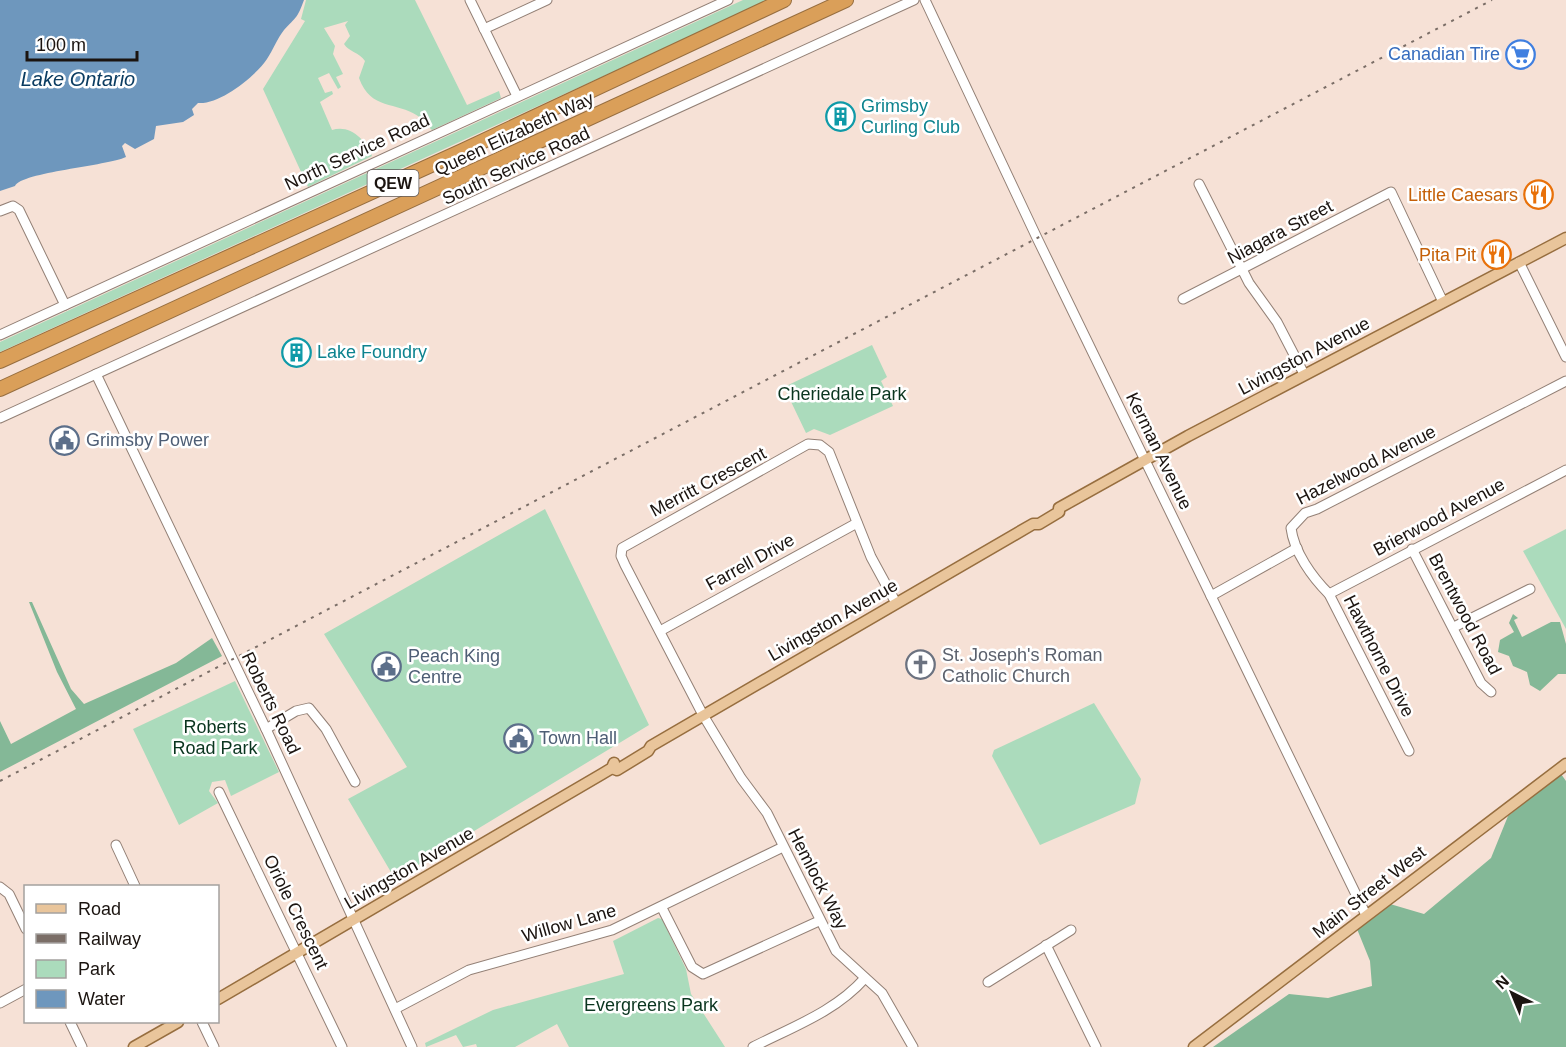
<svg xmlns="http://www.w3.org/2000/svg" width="1566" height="1047" viewBox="0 0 1566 1047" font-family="Helvetica,sans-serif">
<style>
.green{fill:#abdbbc}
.forest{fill:#84b897}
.water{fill:#6e97bd}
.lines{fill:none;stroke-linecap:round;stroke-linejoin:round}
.minor-casing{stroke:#938076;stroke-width:11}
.major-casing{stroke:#976e3f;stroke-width:13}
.highway-casing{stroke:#976e3f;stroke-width:16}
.minor{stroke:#fff;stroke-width:9}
.major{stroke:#e9c59b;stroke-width:10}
.highway{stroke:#da9f59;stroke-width:14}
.rail{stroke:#7b6e67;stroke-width:2;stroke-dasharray:3 6;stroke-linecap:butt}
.labels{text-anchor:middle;stroke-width:5;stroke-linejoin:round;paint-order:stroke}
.shield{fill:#fff;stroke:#5f5a58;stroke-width:1.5}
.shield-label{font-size:16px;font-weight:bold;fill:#1b1410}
.shop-label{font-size:18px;fill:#366cbe;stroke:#fff;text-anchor:end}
.culture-label{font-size:18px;fill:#0d838f;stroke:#fff;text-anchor:start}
.street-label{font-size:18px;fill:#1b1410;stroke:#fff}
.food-label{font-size:18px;fill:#c56008;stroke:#fff;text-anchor:end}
.park-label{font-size:18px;fill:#0a351f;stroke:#fff}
.service-label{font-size:18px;fill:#4e5e75;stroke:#fff;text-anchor:start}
.worship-label{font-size:18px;fill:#5b616d;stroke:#fff;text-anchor:start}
.water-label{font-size:20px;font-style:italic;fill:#0b3c61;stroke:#fff}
</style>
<rect width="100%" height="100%" fill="#f6e1d6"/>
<!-- green -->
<g class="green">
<path d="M306 0H415L467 105 499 91 501 98 432 130C427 126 423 120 418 116 396 101 371 111 359 78L365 61C359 52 349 52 344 44L350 36 345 25 348 21 324 28 335 46 333 54 343 74 336 77 341 87 338 89 329 73 318 78 325 93 332 91 333 94 320 102 332 130C350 124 366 140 372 156L308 187 263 89 305 21 301 19Z"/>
<path d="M743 0H770L0 352V342Z"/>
<path d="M872 345 887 377 881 381 893 406 830 435 814 429 806 433 784 387Z"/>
<path d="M545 509 649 725 395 879 348 799 407 767 324 634Z"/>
<path d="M1566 529V629L1523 551Z"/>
<path d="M235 681 279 772 231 796 225 780 212 782 209 791 218 803 179 825 133 729Z"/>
<path d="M1094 703 1141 779 1135 804 1040 845 992 756 994 750Z"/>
<path d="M658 918 662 919 686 969 691 994 725 1047H569L557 1024 515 1047H477L476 1044 463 1047 456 1035 426 1047 425 1043 493 1010 624 974 613 941Z"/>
</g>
<!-- forest -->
<g class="forest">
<path d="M29 602H32L71 689 84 704 176 663 212 638 222 656 0 772V721L11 744 76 709 57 672Z"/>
<path d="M1513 614 1518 618 1514 620 1522 637 1551 622H1560L1566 644V674H1558L1540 691 1530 685 1527 672 1513 666 1509 656 1498 652 1500 640 1514 632 1509 623Z"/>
<path d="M1561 774 1566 781V1047H1213L1289 994 1328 998 1372 986 1370 961 1357 929 1390 904 1424 914 1491 858 1508 816Z"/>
</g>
<!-- water -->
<path class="water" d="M0 0H304C297 19 296 17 284 30 277 39 273 50 267 59 255 77 219 105 198 103L192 109 194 115 183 122 156 126 154 139 135 149 125 143 122 146 126 157C107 166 22 172 15 186L0 191Z"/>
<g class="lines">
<defs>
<g id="minor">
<path d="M470 0 517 96"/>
<path d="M925 0 1037 238 1366 915"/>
<path d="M484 29 547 0"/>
<path d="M1199 184 1249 283 1277 322 1304 374"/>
<path d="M0 211 13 206 19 210 65 305"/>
<path d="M1519 262 1566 357"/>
<path d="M1183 299 1391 192 1443 302"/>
<path d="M0 335 728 0"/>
<path d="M96 374 266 729 412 1047"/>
<path d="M0 418 914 0"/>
<path d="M1412 549 1481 683 1491 692"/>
<path d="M1329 594 1566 470"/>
<path d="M1211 596 1297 548"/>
<path d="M896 603 871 557 829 452 820 445 808 444 622 548 621 556 625 565 703 715 741 778 767 813 836 951 882 993 913 1047"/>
<path d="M1454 627 1530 589"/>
<path d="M660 631 857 523"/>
<path d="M266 729 296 711 309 708 326 729 355 782"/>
<path d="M1409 751 1329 594C1312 577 1294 552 1291 528L1305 513 1317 509 1566 381"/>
<path d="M219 792 342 1047"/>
<path d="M116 845 135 886"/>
<path d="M0 887 9 894 26 929"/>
<path d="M662 908 692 967 703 974 819 921"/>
<path d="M1046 945 1096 1047"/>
<path d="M988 982 1071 930"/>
<path d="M0 1003 26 989"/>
<path d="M395 1009 469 970 612 930 783 847"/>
<path d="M70 1022 82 1047"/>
<path d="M202 1022 214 1047"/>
<path d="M753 1047C792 1027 835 1012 865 978"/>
</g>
<g id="major">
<path d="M612 768 617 770 648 751 651 746 1033 524H1039L1059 512V508L1188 436 1566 238"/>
<path d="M218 999 602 774 612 768 614 763"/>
<path d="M134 1047 178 1022"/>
<path d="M1194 1047 1566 764"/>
</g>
<g id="highway">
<path d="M0 361 462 151 784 0"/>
<path d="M0 389 846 0"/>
</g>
</defs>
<!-- minor casing -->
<use href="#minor" class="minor-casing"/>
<!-- major casing -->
<use href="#major" class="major-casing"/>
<!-- highway casing -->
<use href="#highway" class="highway-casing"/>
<!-- minor -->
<use href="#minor" class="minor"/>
<!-- major -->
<use href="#major" class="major"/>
<!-- highway -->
<use href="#highway" class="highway"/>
<!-- rail -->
<path class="rail" d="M0 781 1492 0"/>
</g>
<!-- icons -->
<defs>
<symbol id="supermarket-ring" viewBox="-11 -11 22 22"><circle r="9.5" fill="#fff" stroke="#3f7fe0" stroke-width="1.5"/><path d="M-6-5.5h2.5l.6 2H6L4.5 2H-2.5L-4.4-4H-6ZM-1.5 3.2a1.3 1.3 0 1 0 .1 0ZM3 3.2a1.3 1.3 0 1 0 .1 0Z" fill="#3f7fe0"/></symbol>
<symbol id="building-ring" viewBox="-11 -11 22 22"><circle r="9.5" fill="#fff" stroke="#0f9aa8" stroke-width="1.5"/><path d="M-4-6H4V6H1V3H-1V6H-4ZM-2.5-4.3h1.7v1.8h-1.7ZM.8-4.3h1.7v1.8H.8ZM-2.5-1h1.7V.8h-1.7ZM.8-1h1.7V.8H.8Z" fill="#0f9aa8"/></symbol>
<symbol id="restaurant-ring" viewBox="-11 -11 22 22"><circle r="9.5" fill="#fff" stroke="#e8710a" stroke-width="1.5"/><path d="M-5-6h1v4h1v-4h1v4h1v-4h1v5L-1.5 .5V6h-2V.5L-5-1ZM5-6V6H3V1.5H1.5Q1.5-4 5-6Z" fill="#e8710a"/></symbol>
<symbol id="civic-ring" viewBox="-11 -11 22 22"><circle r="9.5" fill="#fff" stroke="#5c6f8a" stroke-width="1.5"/><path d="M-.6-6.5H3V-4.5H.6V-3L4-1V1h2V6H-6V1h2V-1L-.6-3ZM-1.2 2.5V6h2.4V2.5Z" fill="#5c6f8a"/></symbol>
<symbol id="church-ring" viewBox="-11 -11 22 22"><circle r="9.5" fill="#fff" stroke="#6b7280" stroke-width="1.5"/><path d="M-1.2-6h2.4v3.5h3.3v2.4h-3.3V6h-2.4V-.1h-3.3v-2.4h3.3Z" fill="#6b7280"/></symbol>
</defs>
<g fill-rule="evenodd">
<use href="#supermarket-ring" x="1504" y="38" width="33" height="33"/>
<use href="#building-ring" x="824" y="100" width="33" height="33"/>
<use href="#restaurant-ring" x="1522" y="178" width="33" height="33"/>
<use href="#restaurant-ring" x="1480" y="238" width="33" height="33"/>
<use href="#building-ring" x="280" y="336" width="33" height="33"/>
<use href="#civic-ring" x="48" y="424" width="33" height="33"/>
<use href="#church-ring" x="904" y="648" width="33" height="33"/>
<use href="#civic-ring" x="370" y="650" width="33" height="33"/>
<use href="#civic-ring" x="502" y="722" width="33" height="33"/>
</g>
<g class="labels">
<!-- shield labels -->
<rect class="shield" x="367.5" y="170" width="51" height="26" rx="4.5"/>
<g class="shield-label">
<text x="393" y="189">QEW</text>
</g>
<!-- shop labels -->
<g class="shop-label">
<text x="1500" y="60">Canadian Tire</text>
</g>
<!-- culture labels -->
<g class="culture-label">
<text x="861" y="112">Grimsby<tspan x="861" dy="21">Curling Club</tspan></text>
<text x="317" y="358">Lake Foundry</text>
</g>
<!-- street labels -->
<g class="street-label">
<text transform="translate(514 134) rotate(-25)" y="6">Queen Elizabeth Way</text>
<text transform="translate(357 152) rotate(-25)" y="6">North Service Road</text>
<text transform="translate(516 166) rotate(-25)" y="6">South Service Road</text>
<text transform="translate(1280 232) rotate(-28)" y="6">Niagara Street</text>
<text transform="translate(1304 356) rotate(-28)" y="6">Livingston Avenue</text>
<text transform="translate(1159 451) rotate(64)" y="6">Kerman Avenue</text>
<text transform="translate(1366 465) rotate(-27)" y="6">Hazelwood Avenue</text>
<text transform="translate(708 482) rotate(-28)" y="6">Merritt Crescent</text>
<text transform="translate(1439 517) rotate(-28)" y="6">Brierwood Avenue</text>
<text transform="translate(750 562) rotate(-29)" y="6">Farrell Drive</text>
<text transform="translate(1465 614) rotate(62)" y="6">Brentwood Road</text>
<text transform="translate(833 620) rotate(-30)" y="6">Livingston Avenue</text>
<text transform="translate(1379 656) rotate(63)" y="6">Hawthorne Drive</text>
<text transform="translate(271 703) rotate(64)" y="6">Roberts Road</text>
<text transform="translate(409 868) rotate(-30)" y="6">Livingston Avenue</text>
<text transform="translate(818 879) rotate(63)" y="6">Hemlock Way</text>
<text transform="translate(1369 892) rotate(-38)" y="6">Main Street West</text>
<text transform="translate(296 912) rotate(64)" y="6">Oriole Crescent</text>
<text transform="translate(569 923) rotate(-16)" y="6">Willow Lane</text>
</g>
<!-- food labels -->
<g class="food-label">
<text x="1518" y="201">Little Caesars</text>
<text x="1476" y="261">Pita Pit</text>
</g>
<!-- park labels -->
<g class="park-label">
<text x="842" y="400">Cheriedale Park</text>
<text x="215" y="733">Roberts<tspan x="215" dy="21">Road Park</tspan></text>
<text x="651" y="1011">Evergreens Park</text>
</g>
<!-- service labels -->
<g class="service-label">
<text x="86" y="446">Grimsby Power</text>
<text x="408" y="662">Peach King<tspan x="408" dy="21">Centre</tspan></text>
<text x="539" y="744">Town Hall</text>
</g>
<!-- worship labels -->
<g class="worship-label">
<text x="942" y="661">St. Joseph's Roman<tspan x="942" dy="21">Catholic Church</tspan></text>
</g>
<!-- water labels -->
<g class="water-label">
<text x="78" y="86">Lake Ontario</text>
</g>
</g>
<!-- legend -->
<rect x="24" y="885" width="195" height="138" fill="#ffffff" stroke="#a4a19f" stroke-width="1.5"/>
<rect x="36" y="904" width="30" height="9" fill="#e9c59b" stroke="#a4a19f" stroke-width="1.5"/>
<text x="78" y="915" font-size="18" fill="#1b1410">Road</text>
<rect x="36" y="934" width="30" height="9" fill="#7b6e67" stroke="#a4a19f" stroke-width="1.5"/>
<text x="78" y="945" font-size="18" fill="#1b1410">Railway</text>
<rect x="36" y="960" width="30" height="18" fill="#abdbbc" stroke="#a4a19f" stroke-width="1.5"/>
<text x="78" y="975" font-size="18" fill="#1b1410">Park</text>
<rect x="36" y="990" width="30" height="18" fill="#6e97bd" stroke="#a4a19f" stroke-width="1.5"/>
<text x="78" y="1005" font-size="18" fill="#1b1410">Water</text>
<!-- north arrow -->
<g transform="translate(1512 993) rotate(317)" stroke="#ffffff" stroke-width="4.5" paint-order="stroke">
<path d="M0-4.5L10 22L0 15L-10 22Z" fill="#1b1410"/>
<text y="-9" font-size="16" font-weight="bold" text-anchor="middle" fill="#1b1410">N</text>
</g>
<!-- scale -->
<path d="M27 51v9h110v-9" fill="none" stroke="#1b1410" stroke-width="3"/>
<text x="36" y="51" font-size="18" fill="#1b1410" stroke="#ffffff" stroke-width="4.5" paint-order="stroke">100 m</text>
</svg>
